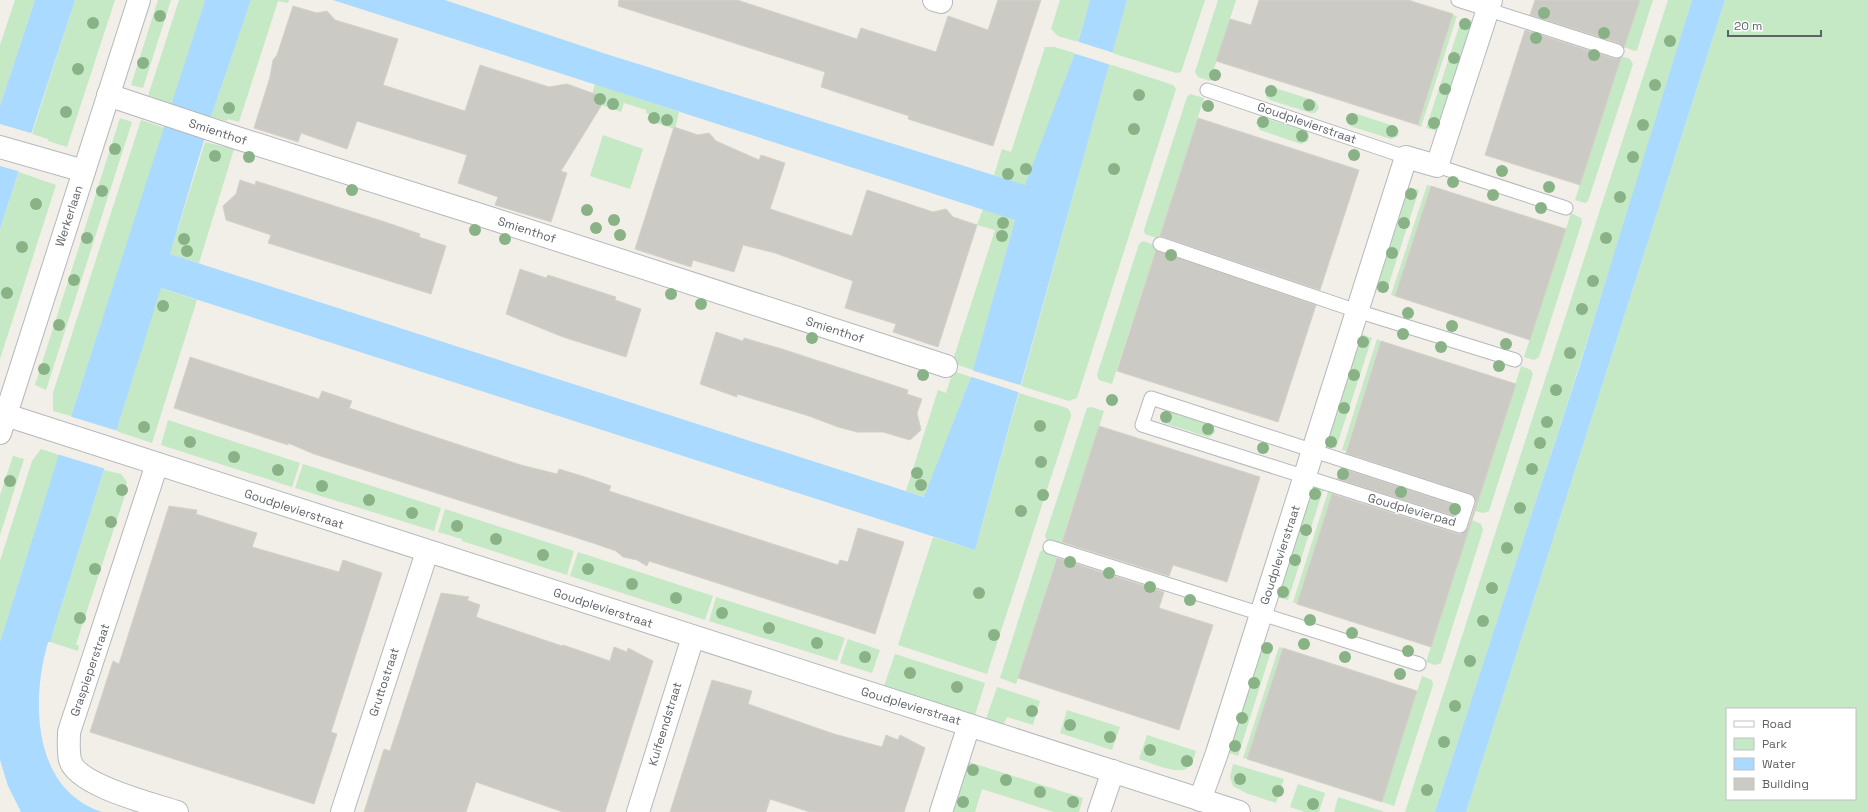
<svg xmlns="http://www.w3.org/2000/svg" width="1868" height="812" viewBox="0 0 1868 812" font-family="'Space Grotesk',sans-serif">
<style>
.green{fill:#c5e8c5;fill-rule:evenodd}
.water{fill:#aadaff}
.pier{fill:#f1efe8}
.building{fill:#cccac5;stroke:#d6d1c6}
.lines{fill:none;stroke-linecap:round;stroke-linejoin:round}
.service-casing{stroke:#b5b8bc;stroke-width:15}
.minor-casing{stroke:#b5b8bc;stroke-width:24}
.service{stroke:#fff;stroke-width:13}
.minor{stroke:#fff;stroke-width:22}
.tree{fill:#89b387}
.labels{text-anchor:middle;stroke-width:3;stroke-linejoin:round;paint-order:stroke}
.street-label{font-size:12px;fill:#5f6368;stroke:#fff}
</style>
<rect width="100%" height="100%" fill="#f1efe8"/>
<!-- green -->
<g class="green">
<path d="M15 0H35L0 106V45Z"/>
<path d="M75 0H115L67 147 48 141V139L32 134Z"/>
<path d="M158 0H171L143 88 131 85Z"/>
<path d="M179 0H205L171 107 153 100 154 97 148 96Z"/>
<path d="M251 0H289L288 3 278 1 239 122 228 119 227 121 211 117Z"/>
<path d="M1060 0H1090L1078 42 1058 36 1051 29Z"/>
<path d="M1127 0H1205L1181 72 1176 73 1112 53Z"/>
<path d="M1218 0H1236L1210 81 1198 77 1195 72Z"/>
<path d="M1640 0H1653L1637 50 1635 51 1624 47Z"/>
<path d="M1668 0H1692C1611 272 1523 542 1435 812H1405Z"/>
<path d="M1725 0H1868V812H1466ZM1727 709H1855V799H1727Z"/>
<path d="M1453 15 1457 16 1421 127 1418 126Z"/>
<path d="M1462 18 1472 21 1437 131 1426 128Z"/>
<path d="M1045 47H1054L1075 53 1026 186 994 175 1002 149 1011 152Z"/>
<path d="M1621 56 1630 59 1633 64 1588 201 1585 203 1575 200Z"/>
<path d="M1109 64 1173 85 1176 89 1077 398 1069 401 1021 386Z"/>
<path d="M595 84 679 112 675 129 647 120 649 114 646 113V110L624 103 621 112 590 101Z"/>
<path d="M1272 87 1316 101 1319 108 1315 113H1311L1270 100 1266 97V91Z"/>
<path d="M1190 94 1204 98 1159 239 1145 234 1144 230 1187 97Z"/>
<path d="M1351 113H1354L1397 127 1399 131 1398 136 1391 139 1350 126 1346 119Z"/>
<path d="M1261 117 1307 131 1309 135 1308 141 1301 144 1260 130 1256 123Z"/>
<path d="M120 118 132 122 46 390 35 385Z"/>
<path d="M141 120 165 128 71 416 53 411V393Z"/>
<path d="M603 135 643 149 630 189 590 176Z"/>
<path d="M205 142 234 149 199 263 170 254Z"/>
<path d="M19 172 56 185 0 359V229Z"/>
<path d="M1427 185 1431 186 1395 296 1391 295Z"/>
<path d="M1409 187 1419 190 1386 293 1376 290Z"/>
<path d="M983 209 1015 220 973 370 952 363 995 230 977 225Z"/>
<path d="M1571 213 1581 218 1582 222 1539 357 1534 360 1524 357Z"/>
<path d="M1143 241 1157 246 1112 384 1099 380 1097 375 1139 244Z"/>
<path d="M160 288 197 300 152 443 116 431Z"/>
<path d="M1361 334 1372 338 1336 448 1326 445Z"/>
<path d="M1377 339 1381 341 1346 451 1342 450Z"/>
<path d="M1521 366 1531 370 1533 374 1489 511 1483 513 1475 511Z"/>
<path d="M953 371 971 377 925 497 906 491 938 390 946 393Z"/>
<path d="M1019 393 1067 408 1070 411 1071 416 987 674 898 645 933 537 975 550Z"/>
<path d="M1091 407 1104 411 1060 546 1047 541 1045 536 1087 408Z"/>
<path d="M1166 410 1213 425 1215 432 1211 436 1208 437 1164 423 1161 418 1162 413Z"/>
<path d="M168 420 300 463 292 487 161 445Z"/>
<path d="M41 449 59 455 0 642V561L32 461Z"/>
<path d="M13 456 24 459 0 535V495Z"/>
<path d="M303 464 441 508 434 531 295 488Z"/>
<path d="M104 470 121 474 127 482 124 492H126L76 644 79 646 78 651 50 642Z"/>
<path d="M1313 487 1323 490 1288 600 1277 597Z"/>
<path d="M1328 492 1332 493 1297 604 1293 602Z"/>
<path d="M445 509 574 551 567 575 462 541V539L438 532Z"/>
<path d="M1472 520 1481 524 1483 530 1441 663 1435 665 1426 662Z"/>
<path d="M1044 549 1058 553 1016 684 1000 678 1040 552Z"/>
<path d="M578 552 713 596 705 620 570 576Z"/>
<path d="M716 597 845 638 837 661 709 621Z"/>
<path d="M848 639 880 650 872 673 840 663Z"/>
<path d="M1262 642 1273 645 1238 756 1227 752Z"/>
<path d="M1279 647 1283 648 1247 759 1243 758Z"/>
<path d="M895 654 985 683 975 715 884 686Z"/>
<path d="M1422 676 1432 680 1433 685 1394 806 1382 802Z"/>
<path d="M997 687 1040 701 1033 725 1007 717 1003 725 986 719Z"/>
<path d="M1067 710 1120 727 1112 750 1060 733Z"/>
<path d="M1147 735 1196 751C1194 757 1193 764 1187 768 1178 775 1151 763 1139 759Z"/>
<path d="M969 762 1083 798 1079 812H1054L982 789 975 812H953Z"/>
<path d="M1233 764 1284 779 1276 803 1246 793 1233 786 1230 777Z"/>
<path d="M1298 784 1325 793 1319 812H1305L1290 807Z"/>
<path d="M1338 797 1385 812H1334Z"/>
</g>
<!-- water -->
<g class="water">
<path d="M35 0H75L0 229V106Z"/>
<path d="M205 0H251L211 117 170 254 924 497 971 377 1015 220 333 0H445L603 53 1025 185 1075 53 1090 0H1127L975 550 161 288 50 642H48C31 700 32 789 102 812H21L8 786 0 760V642L65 435Z"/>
<path d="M1692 0H1725L1466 812H1435L1579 368Z"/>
</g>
<!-- pier -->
<g class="pier">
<path d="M1076 41 1114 53 1111 65 1073 53Z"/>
<path d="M0 124 34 134 21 172 0 166Z"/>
<path d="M971 370 1023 386 1021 393 969 376Z"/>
<path d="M69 416 118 431 106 469 57 454Z"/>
</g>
<!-- building -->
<g class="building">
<path d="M619 0H737L857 39 861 28 936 52 948 16 988 30 998 0H1041L993 146 908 119 909 116 821 87 825 72 618 6Z"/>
<path d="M1259 0H1408L1453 14 1418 125 1216 61 1230 19 1251 25Z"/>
<path d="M1535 0H1640L1624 48 1619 43 1530 15Z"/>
<path d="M293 6 317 13 327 11 335 20 398 39 383 85 465 111 480 65 549 87 567 84 606 98 561 171 567 173 551 222 495 205 498 197 458 183 467 155 357 121 347 149 301 133 298 142 254 128 270 77 273 60 277 55Z"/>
<path d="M1525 30 1615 59 1621 58 1580 185 1485 155Z"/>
<path d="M1198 118 1359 170 1320 290 1160 236Z"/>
<path d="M674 127 698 135 709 133 716 141 759 160 761 155 785 163 770 209 852 236 867 190 933 212 946 209 953 217 977 225 938 347 893 332 896 324 845 308 853 281 775 253 743 245 734 272 693 260 691 267 635 249Z"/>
<path d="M240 180 255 185 256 181 385 222 420 234 419 237 446 246 431 294 268 243 271 235 226 220 223 206 236 194Z"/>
<path d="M1431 186 1566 229 1530 340 1395 296Z"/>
<path d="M1156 250 1316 305 1278 422 1117 371Z"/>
<path d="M520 269 546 278 548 275 579 285 616 297 615 300 641 309 626 357 563 337 506 314Z"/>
<path d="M716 332 743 341 744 338 782 349 908 390 907 394 922 399 917 413 921 430 910 440 883 432H857L838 427 809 416 737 394V397L700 384Z"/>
<path d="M1381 341 1516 384 1431 647 1297 604 1332 494 1458 534H1462L1468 528 1476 503 1474 496 1471 494 1346 453Z"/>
<path d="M190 357 319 399 322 391 352 401 349 408 420 432 521 465 557 474 559 469 588 478 611 486 609 491 838 565 840 560 848 562 858 528 904 542 875 634 649 561 647 566 637 560 623 557 616 551 593 543 314 454 288 443V445L174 408Z"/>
<path d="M1099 426 1260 477 1227 582 1173 565 1169 576 1062 542Z"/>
<path d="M1341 468 1458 506 1455 516 1337 479Z"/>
<path d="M169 506 197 510 196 514 257 533 252 547 339 572 343 560 382 573 331 732 337 734 314 804 90 732 113 661 119 664Z"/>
<path d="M1057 558 1164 592 1159 608 1213 625 1179 730 1018 678Z"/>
<path d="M441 593 469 597 467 600 480 605 476 617 562 646 563 645 610 661 614 647 627 652 628 648 653 661 605 812H563L476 782 466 812H364L384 749 390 751Z"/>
<path d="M1283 648 1417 691 1382 802 1247 759Z"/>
<path d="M712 680 752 691 748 704 834 734 882 747 886 735 898 740 900 735 925 748 904 812H810L770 799 766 812H670Z"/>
</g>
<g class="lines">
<defs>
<g id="service">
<path d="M1458 0 1617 51"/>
<path d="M1207 90 1406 157"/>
<path d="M1437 166 1566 208"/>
<path d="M1160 244 1357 311 1515 360"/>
<path d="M1151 398 1468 501 1460 526 1142 425Z"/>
<path d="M1050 547 1419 664"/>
</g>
<g id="minor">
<path d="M934 0 941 2"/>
<path d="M108 95 237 138 493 219 946 366"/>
<path d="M0 147 84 171"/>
<path d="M6 415 1239 812"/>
<path d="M0 433 139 0"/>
<path d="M157 464 69 732C69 741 68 751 70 760 77 786 153 804 177 812"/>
<path d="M1200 800 1217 753 1406 157 1437 166 1491 0"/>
<path d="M342 812 427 552"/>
<path d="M638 812 693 637"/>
<path d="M941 812 969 725"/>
<path d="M1099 812 1113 771"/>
</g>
</defs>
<!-- service casing -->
<use href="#service" class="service-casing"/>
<!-- minor casing -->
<use href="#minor" class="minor-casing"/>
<!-- service -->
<use href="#service" class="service"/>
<!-- minor -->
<use href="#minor" class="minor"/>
</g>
<!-- trees -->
<g class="tree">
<circle cx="1544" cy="13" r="6"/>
<circle cx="160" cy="16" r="6"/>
<circle cx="93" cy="23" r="6"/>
<circle cx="1465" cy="24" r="6"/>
<circle cx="1604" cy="33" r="6"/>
<circle cx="1536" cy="38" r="6"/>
<circle cx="1670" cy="41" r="6"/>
<circle cx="1594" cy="55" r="6"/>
<circle cx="1454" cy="58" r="6"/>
<circle cx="143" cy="63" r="6"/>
<circle cx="78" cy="69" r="6"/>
<circle cx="1215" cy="75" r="6"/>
<circle cx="1655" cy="85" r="6"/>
<circle cx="1445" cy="89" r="6"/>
<circle cx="1271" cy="91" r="6"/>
<circle cx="1139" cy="95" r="6"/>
<circle cx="600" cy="99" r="6"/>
<circle cx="613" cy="104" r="6"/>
<circle cx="1309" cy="105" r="6"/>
<circle cx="1208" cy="106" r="6"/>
<circle cx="229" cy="108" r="6"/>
<circle cx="66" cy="112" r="6"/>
<circle cx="654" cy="118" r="6"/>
<circle cx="1352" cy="119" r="6"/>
<circle cx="667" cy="120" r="6"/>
<circle cx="1263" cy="122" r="6"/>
<circle cx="1434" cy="123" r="6"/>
<circle cx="1643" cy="125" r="6"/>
<circle cx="1134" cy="129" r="6"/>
<circle cx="1392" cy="131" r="6"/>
<circle cx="1302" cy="136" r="6"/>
<circle cx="115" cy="149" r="6"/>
<circle cx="1354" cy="155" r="6"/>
<circle cx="215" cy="156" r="6"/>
<circle cx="249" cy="157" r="6"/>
<circle cx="1633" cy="157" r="6"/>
<circle cx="1026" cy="169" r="6"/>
<circle cx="1114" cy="169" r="6"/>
<circle cx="1502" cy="171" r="6"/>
<circle cx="1008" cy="174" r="6"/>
<circle cx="1453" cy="182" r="6"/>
<circle cx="1549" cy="187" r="6"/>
<circle cx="352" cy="190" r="6"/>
<circle cx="102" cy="191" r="6"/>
<circle cx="1411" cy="194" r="6"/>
<circle cx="1493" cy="195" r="6"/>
<circle cx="1620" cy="197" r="6"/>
<circle cx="36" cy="204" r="6"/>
<circle cx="1541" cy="208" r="6"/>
<circle cx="587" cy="210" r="6"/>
<circle cx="614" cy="220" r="6"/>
<circle cx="1003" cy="223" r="6"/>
<circle cx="1404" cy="223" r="6"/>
<circle cx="596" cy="228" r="6"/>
<circle cx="475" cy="230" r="6"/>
<circle cx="620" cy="235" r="6"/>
<circle cx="1002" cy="236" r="6"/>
<circle cx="87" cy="238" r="6"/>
<circle cx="1606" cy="238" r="6"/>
<circle cx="184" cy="239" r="6"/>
<circle cx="505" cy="239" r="6"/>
<circle cx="22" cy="247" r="6"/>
<circle cx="187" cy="251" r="6"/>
<circle cx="1392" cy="253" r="6"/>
<circle cx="1171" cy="255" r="6"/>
<circle cx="74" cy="280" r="6"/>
<circle cx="1593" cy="281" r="6"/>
<circle cx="1383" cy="287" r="6"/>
<circle cx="7" cy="293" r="6"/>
<circle cx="671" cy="294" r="6"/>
<circle cx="701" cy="304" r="6"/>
<circle cx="163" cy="306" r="6"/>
<circle cx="1582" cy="309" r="6"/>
<circle cx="1408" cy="313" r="6"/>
<circle cx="59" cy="325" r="6"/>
<circle cx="1452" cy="326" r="6"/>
<circle cx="1403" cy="334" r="6"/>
<circle cx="812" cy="338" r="6"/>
<circle cx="1363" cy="342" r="6"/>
<circle cx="1506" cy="344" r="6"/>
<circle cx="1441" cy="347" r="6"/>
<circle cx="1570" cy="353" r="6"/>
<circle cx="1499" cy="366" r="6"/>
<circle cx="44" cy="369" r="6"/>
<circle cx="923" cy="375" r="6"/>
<circle cx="1354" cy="375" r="6"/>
<circle cx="1556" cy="390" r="6"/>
<circle cx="1112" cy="400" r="6"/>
<circle cx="1344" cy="408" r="6"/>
<circle cx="1166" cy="417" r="6"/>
<circle cx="1547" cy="422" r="6"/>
<circle cx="1040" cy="426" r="6"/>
<circle cx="144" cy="427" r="6"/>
<circle cx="1208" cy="429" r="6"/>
<circle cx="190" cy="442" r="6"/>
<circle cx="1331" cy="442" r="6"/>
<circle cx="1540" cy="443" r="6"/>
<circle cx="1263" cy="448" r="6"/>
<circle cx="234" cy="457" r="6"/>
<circle cx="1041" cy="462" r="6"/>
<circle cx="1532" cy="469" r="6"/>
<circle cx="278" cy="470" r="6"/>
<circle cx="917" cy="473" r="6"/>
<circle cx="1343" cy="474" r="6"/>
<circle cx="10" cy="481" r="6"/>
<circle cx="921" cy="485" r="6"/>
<circle cx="322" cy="486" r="6"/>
<circle cx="122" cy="490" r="6"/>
<circle cx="1401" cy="492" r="6"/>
<circle cx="1315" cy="494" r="6"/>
<circle cx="1043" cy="495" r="6"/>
<circle cx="369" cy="500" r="6"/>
<circle cx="1520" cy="508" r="6"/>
<circle cx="1455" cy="509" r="6"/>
<circle cx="1021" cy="511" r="6"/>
<circle cx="412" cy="513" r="6"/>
<circle cx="111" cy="522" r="6"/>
<circle cx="457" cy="526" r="6"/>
<circle cx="1306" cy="530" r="6"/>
<circle cx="496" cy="539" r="6"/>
<circle cx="1507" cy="548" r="6"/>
<circle cx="543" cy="555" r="6"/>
<circle cx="1295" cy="560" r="6"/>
<circle cx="1070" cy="562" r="6"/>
<circle cx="95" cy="569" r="6"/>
<circle cx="588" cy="569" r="6"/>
<circle cx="1109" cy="573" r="6"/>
<circle cx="632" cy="584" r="6"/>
<circle cx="1150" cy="587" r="6"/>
<circle cx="1492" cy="588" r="6"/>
<circle cx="1283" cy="592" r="6"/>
<circle cx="979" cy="593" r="6"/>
<circle cx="676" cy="598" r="6"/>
<circle cx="1190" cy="600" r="6"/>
<circle cx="722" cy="613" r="6"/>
<circle cx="80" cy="618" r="6"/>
<circle cx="1310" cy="620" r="6"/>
<circle cx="1483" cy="621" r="6"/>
<circle cx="769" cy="628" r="6"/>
<circle cx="1352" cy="633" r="6"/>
<circle cx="994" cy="635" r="6"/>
<circle cx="817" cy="643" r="6"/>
<circle cx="1304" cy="644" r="6"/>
<circle cx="1267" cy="648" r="6"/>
<circle cx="1408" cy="651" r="6"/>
<circle cx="865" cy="657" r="6"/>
<circle cx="1345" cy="657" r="6"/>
<circle cx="1470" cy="661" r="6"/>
<circle cx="910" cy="673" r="6"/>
<circle cx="1400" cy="674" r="6"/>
<circle cx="1254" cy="683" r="6"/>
<circle cx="957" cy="687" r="6"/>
<circle cx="1455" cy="706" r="6"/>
<circle cx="1032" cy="711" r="6"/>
<circle cx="1242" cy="718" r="6"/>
<circle cx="1070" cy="725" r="6"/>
<circle cx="1110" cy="737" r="6"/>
<circle cx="1444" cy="742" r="6"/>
<circle cx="1235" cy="746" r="6"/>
<circle cx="1150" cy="750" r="6"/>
<circle cx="1187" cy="761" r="6"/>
<circle cx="973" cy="770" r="6"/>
<circle cx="1240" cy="779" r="6"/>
<circle cx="1006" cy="780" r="6"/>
<circle cx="1427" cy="790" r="6"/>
<circle cx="1278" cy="791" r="6"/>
<circle cx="1040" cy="792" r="6"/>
<circle cx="963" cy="802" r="6"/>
<circle cx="1073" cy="802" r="6"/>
<circle cx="1313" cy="804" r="6"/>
</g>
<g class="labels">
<!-- street labels -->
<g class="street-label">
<text transform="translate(1307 123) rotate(19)" y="4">Goudplevierstraat</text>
<text transform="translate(218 132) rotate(18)" y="4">Smienthof</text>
<text transform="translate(69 216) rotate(-72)" y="4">Werkerlaan</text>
<text transform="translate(527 230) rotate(18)" y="4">Smienthof</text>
<text transform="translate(835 330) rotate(18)" y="4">Smienthof</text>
<text transform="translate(294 509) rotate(18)" y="4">Goudplevierstraat</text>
<text transform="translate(1412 510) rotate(16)" y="4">Goudplevierpad</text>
<text transform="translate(1280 555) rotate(-72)" y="4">Goudplevierstraat</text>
<text transform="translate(603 608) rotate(18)" y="4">Goudplevierstraat</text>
<text transform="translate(90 670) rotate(-71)" y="4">Graspieperstraat</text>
<text transform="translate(384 682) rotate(-72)" y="4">Gruttostraat</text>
<text transform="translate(911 706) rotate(17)" y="4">Goudplevierstraat</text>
<text transform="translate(665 724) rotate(-73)" y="4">Kuifeendstraat</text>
</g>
</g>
<!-- legend -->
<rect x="1726" y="708" width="130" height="92" fill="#ffffff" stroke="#bfc1c3"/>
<rect x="1734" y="721" width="20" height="6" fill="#ffffff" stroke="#bfc1c3"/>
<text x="1762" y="728" font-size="12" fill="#5f6368">Road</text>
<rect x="1734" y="738" width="20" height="12" fill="#c5e8c5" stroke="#bfc1c3"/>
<text x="1762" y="748" font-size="12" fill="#5f6368">Park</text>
<rect x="1734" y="758" width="20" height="12" fill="#aadaff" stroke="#bfc1c3"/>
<text x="1762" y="768" font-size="12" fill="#5f6368">Water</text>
<rect x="1734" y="778" width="20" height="12" fill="#cccac5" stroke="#bfc1c3"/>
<text x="1762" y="788" font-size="12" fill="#5f6368">Building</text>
<!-- scale -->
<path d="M1728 30v6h93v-6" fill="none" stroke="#5f6368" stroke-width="2"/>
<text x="1734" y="30" font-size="12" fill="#5f6368" stroke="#ffffff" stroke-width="3" paint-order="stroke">20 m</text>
</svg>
